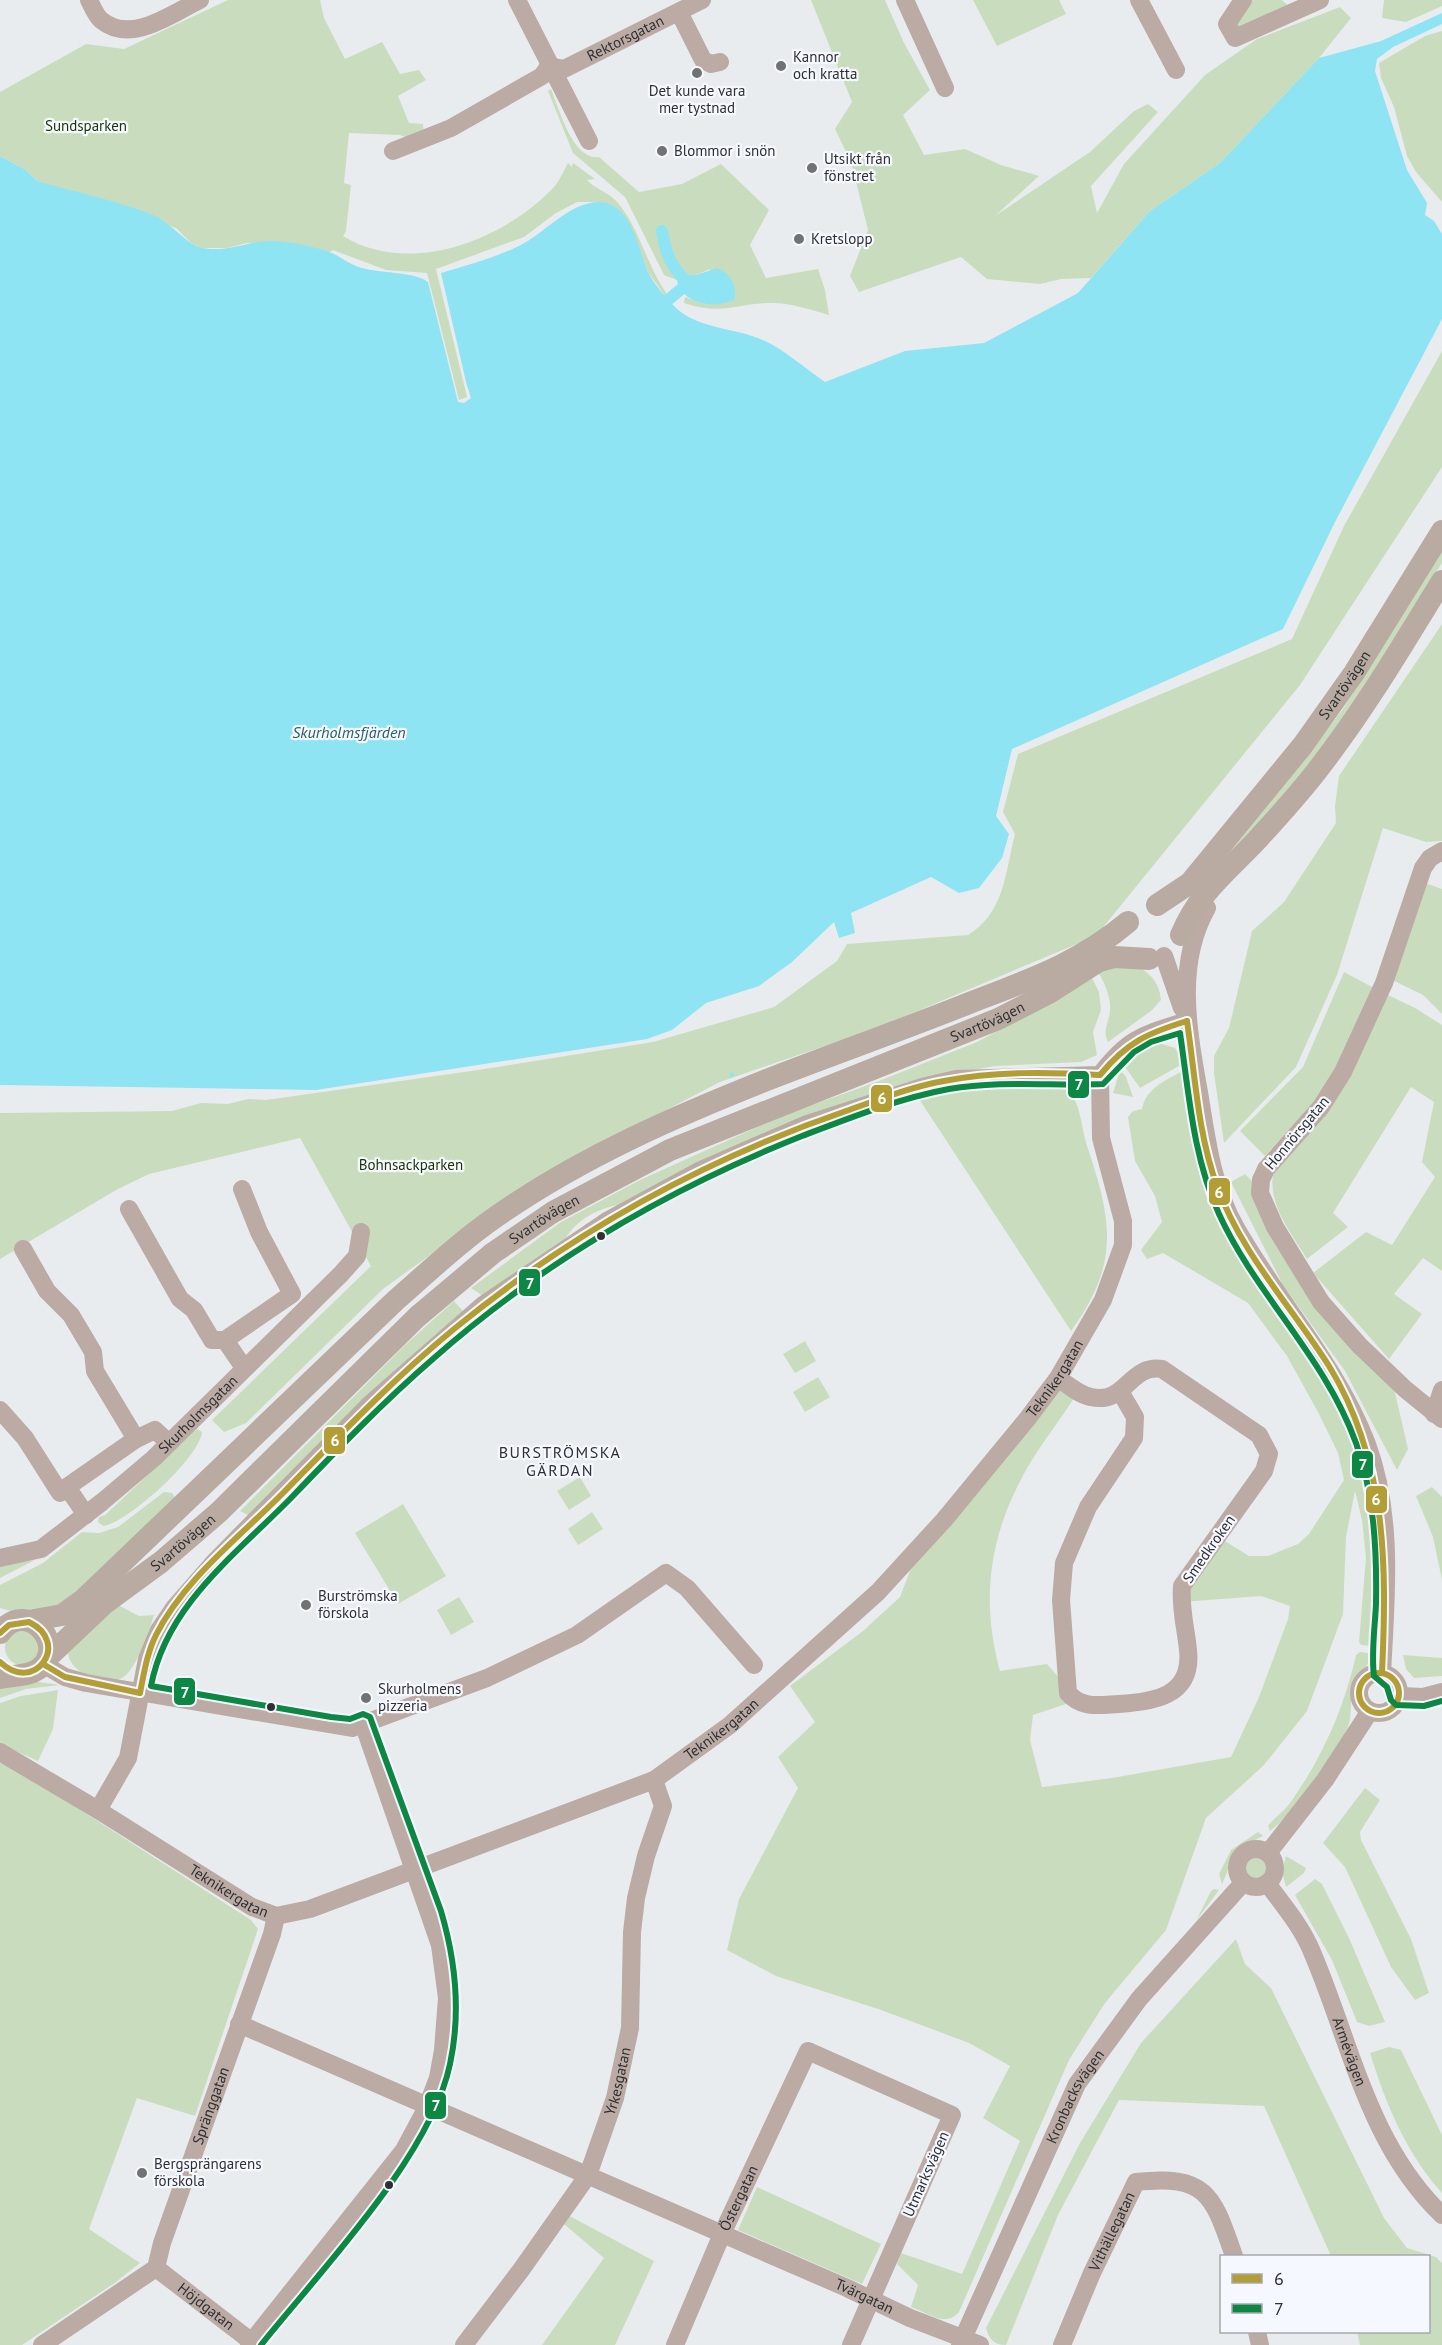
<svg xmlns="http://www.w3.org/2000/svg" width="1442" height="2345" viewBox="0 0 1442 2345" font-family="'PT Sans',sans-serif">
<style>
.green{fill:#c9ddbe}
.water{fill:#8ee4f3}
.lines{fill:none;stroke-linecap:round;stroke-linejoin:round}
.stream{stroke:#8ee4f3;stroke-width:4}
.canal{stroke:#8ee4f3;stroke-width:12}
.minor{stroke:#bbaba4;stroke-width:18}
.major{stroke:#b9aba2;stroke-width:22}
.bus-1-casing{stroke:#f5f8fe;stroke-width:10}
.bus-2-casing{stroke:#f5f8fe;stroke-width:10}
.bus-1{stroke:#b29e35;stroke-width:6}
.bus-2{stroke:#0c8844;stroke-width:6}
.poi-dot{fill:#707274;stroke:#f5f8fe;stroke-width:2}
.bus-dot{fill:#2f3032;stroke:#f5f8fe;stroke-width:2}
.labels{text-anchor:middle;stroke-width:4.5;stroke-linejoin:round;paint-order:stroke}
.street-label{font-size:15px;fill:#2f3032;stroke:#f5f8fe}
.poi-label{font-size:15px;fill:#2f3032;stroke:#f5f8fe;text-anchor:start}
.park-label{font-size:15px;fill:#1b3500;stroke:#f5f8fe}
.water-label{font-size:16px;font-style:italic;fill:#295d66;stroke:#f5f8fe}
.neighbourhood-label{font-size:16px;letter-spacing:1.5px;fill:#2f3032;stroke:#f5f8fe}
.line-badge{stroke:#f5f8fe;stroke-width:2}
.badge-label{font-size:16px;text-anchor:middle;font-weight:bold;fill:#fff}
</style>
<rect width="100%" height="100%" fill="#e9ecef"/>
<!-- green -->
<g class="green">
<path d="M228 0H320L324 18 345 59 382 42 400 74 419 70 426 80 398 96 409 123 423 124 424 138 413 140 400 135 349 133 344 183 351 185 346 231 343 236C410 277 504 240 554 187 560 180 564 170 568 163L572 167 573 163 595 179 587 180C597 191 609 190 622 208 642 236 649 271 670 298L668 300 648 272 627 220 601 202H577L556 213 524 237 436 269 467 397 459 400 427 273 386 270 333 250 330 252 247 243 227 248H201L192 244 176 228 37 181 26 170 0 156V92L86 44 124 49Z"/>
<path d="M811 0H885L904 43 930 90 903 115 924 155 965 149 1001 165 1039 176 995 216 1090 152 1134 111 1148 104 1158 112 1091 186 1097 213 1124 164 1205 75 1257 39 1340 7 1351 18 1319 58 1220 163 1150 211 1091 278 1061 279 1040 284 987 279 961 257 859 292 850 276 868 230 851 162 835 129 852 102Z"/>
<path d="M973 0H1059L1066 14 997 46Z"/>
<path d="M1244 0H1282L1294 11 1235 37 1231 19Z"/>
<path d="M1384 0H1442V6L1406 22 1382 18Z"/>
<path d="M1442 31V202L1416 172 1407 156 1394 107 1381 78 1379 63 1425 36Z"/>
<path d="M551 89C559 109 573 161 599 157L639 192 682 184 721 164 769 210 750 245 766 278 818 269 825 290 829 315C811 310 792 303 773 303 736 303 724 316 684 303L685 297 705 304 710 269 696 275H684L677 280 664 275 625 197 573 153 548 91Z"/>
<path d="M1442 351V467L1300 685 1096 936 877 1028 720 1082 540 1176 383 1289 246 1423 224 1432 212 1420 371 1266 300 1138 149 1174 116 1190 0 1259V1113L172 1111 201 1103 228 1104 248 1099 266 1100 478 1070 653 1042 774 1007 837 961 847 944 968 935C1005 912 1005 873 1015 834L1003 812 1018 754 1292 639 1344 526Z"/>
<path d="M1442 551V563L1349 712 1273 810 1230 856 1224 850 1310 752 1343 709Z"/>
<path d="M1442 624V841L1426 842 1383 828 1337 975 1296 1067 1224 1143 1214 1073V1056L1229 1028 1252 931 1284 902 1336 823 1335 806 1339 776Z"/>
<path d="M1425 883 1442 889V1014L1423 995 1390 979Z"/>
<path d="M1133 963C1149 973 1159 980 1161 1000L1151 1011 1108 1042C1102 1029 1109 1024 1110 1010 1111 996 1104 982 1097 970Z"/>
<path d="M1344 972 1374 988 1329 1086 1265 1156 1240 1131 1303 1067Z"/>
<path d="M1090 974 1099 992 1101 1010 1093 1032 1097 1055 1081 1062 995 1066 908 1082 800 1120 621 1205C601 1206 575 1221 566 1238L483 1296 471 1288 561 1222 640 1180 784 1115 879 1081 977 1042 1033 1012Z"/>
<path d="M1386 994 1415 1008 1442 1025V1271L1423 1258 1394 1294 1422 1314 1389 1359 1313 1273 1366 1232 1392 1245 1435 1177 1422 1162 1434 1102 1411 1087 1333 1213 1348 1227 1307 1259C1292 1234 1268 1205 1273 1175Z"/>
<path d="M1159 1043 1175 1048 1180 1056 1211 1192 1328 1380 1354 1433 1366 1471 1379 1556 1378 1600 1371 1646 1361 1645 1359 1642 1366 1557 1362 1520 1355 1491 1346 1537 1343 1614 1307 1711 1264 1765 1206 1818 1166 1930 1105 2003 1069 2060 959 2312C946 2328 927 2313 911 2307L918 2285 897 2264 901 2253 962 2274 1020 2141 983 2118 1010 2066 969 2043 881 2010 776 1976 727 1950 739 1899 798 1788 778 1757 815 1722 790 1686 863 1631 900 1597 910 1571 1058 1378 1078 1392C1064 1415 1046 1437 1032 1460 991 1527 979 1595 1000 1671L1047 1664 1067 1687 1075 1701 1033 1715 1030 1740 1042 1787 1112 1778 1231 1757 1259 1697 1288 1619 1290 1606 1261 1596 1182 1602 1217 1536 1249 1556H1268L1298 1544 1309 1534 1344 1480 1338 1453 1319 1414 1287 1356 1248 1303 1163 1253 1147 1259 1141 1250 1162 1222 1155 1196 1135 1161 1128 1117 1133 1111 1142 1109C1146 1088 1165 1081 1182 1071L1179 1066 1140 1088 1123 1064 1138 1050Z"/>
<path d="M1120 1070 1126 1077 1133 1097 1113 1093Z"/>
<path d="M1033 1086 1066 1089 1073 1096C1082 1113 1082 1132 1088 1149 1113 1223 1119 1265 1071 1331L919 1099 973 1089Z"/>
<path d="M1245 1174 1252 1181 1255 1197 1394 1388 1408 1449 1397 1470 1345 1371 1283 1285 1231 1182Z"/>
<path d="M454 1301 464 1312 250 1516 240 1511 404 1346Z"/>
<path d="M805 1341 816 1361 795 1373 783 1354Z"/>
<path d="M818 1377 830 1397 805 1412 793 1392Z"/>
<path d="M197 1429 202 1432C200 1457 128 1523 103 1526L98 1522 99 1517 105 1515Z"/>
<path d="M580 1477 591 1496 569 1510 557 1491Z"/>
<path d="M1432 1487 1442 1497V1580L1433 1537 1416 1496Z"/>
<path d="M164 1492 172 1493 176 1499C151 1524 89 1597 59 1607 41 1614 17 1614 0 1608V1585L43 1563 82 1532 99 1533 118 1527Z"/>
<path d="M403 1504 446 1576 398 1604 355 1533Z"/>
<path d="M592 1512 603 1529 578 1545 568 1529Z"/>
<path d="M35 1560 0 1578V1565Z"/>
<path d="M459 1597 474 1622 451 1635 437 1610Z"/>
<path d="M118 1605 139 1616 154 1615C149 1631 138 1663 127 1674 111 1691 70 1675 68 1653Z"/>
<circle cx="22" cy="1648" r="17"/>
<path d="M1360 1652 1369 1653C1371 1667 1359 1674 1354 1686 1349 1699 1353 1713 1348 1727 1337 1755 1294 1813 1270 1831L1268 1826C1274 1818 1283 1812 1290 1803 1322 1758 1344 1709 1356 1655Z"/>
<path d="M1403 1655 1442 1658V1676L1414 1678 1406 1669Z"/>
<path d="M32 1681 60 1685 26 1689 0 1698V1684Z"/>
<path d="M58 1690 53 1729 38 1761 0 1744V1703L21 1696Z"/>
<path d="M0 1762 14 1767 251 1920 258 1929 195 2116 137 2098 89 2229 140 2263 116 2282 22 2345H0Z"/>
<path d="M1365 1788 1380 1800 1360 1832 1361 1840 1411 1939 1429 1993 1415 2000 1391 1967 1345 1867 1323 1843Z"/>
<path d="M1258 1832 1263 1836 1237 1849 1222 1884 1219 1874 1231 1850Z"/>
<path d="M1286 1856 1306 1868 1304 1873 1286 1887 1282 1872Z"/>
<circle cx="1256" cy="1868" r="11"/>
<path d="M1315 1879 1322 1884 1349 1938 1385 2022 1369 2026 1357 2022 1332 1960 1295 1895Z"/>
<path d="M1214 1889 1219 1890 1196 1921 1211 1891Z"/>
<path d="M1236 1939 1245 1964 1271 1988 1384 2218 1407 2248 1436 2257 1442 2263V2345H1360L1357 2332H1428V2256H1331L1264 2106 1119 2100 1058 2215 1006 2345C994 2345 989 2339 986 2328L1080 2143 1141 2043Z"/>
<path d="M1389 2047 1401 2050 1442 2135V2193C1406 2153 1386 2105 1370 2053Z"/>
<path d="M757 2187 881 2244 862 2284 738 2230Z"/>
<path d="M562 2212 654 2261 615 2345H542L604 2258 558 2219Z"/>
</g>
<!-- water -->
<g class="water">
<path d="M1442 13V24L1393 47 1377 59 1375 71 1407 170 1427 203 1425 215 1434 221 1442 234V319L1335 522 1283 629 1012 749 996 816 1009 834 1002 858 979 888 959 893 931 877 851 913 855 933 839 938 834 922 792 962 759 986 706 1003 672 1030 647 1039 316 1090 0 1085V156L26 170 37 181C75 192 114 200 151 214 169 221 187 244 199 247 223 254 247 241 271 241 288 241 313 246 329 252 341 256 349 265 362 268 379 273 416 272 428 282L458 402 464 403 471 398 466 382 441 273C468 265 494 258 519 246 544 234 568 203 598 202 632 202 638 249 648 272 654 284 664 295 673 305 696 330 736 327 765 341 786 351 806 369 825 382L905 351 984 343 1078 293 1150 211 1220 163 1319 58 1381 41Z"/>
<path d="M717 268C732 274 736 285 735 299 716 310 681 304 677 280L683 275H696Z"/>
</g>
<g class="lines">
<!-- stream -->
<path class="stream" d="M732 1074V1075"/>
<!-- canal -->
<g class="canal">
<path d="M662 231C665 249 669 263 682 277"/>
<path d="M668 300 680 290"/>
</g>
<!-- minor -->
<g class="minor">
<path d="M89 0C92 6 96 16 101 20 131 45 171 14 200 0"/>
<path d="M517 0 589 141"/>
<path d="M905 0 945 88"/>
<path d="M1139 0 1176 70"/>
<path d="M1243 0 1227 24 1235 38 1320 0"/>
<path d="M679 12 703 60 711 64 720 62"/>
<path id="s1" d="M549 66 564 69 702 0"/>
<path d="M393 151 451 128 542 76 549 66"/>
<path d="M1442 851 1430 858 1423 868 1384 983 1343 1072 1321 1107 1266 1169 1261 1180 1260 1193 1275 1227 1321 1302 1359 1345 1405 1389 1442 1419"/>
<path d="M1207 908C1174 966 1189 1035 1200 1098 1207 1142 1213 1188 1236 1228 1278 1302 1336 1364 1367 1444 1394 1517 1386 1598 1382 1673"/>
<path d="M1164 956 1182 1008"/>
<path d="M129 1209 180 1299 194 1310 212 1340H225L244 1368"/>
<path d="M23 1249 47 1291 71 1315 93 1352 95 1371 136 1439 155 1430 169 1443"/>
<path d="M225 1340 292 1294 259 1232 242 1189"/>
<path d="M1058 1378C1068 1385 1079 1395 1091 1397 1126 1405 1129 1364 1162 1369L1259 1435 1269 1454 1264 1471 1182 1586C1180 1608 1186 1629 1188 1650 1193 1696 1154 1702 1119 1704 1099 1705 1082 1709 1068 1693L1061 1600 1064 1563 1088 1507 1134 1438 1135 1417 1121 1393"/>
<path d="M0 1410 25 1438 60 1493 67 1487"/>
<path d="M1434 1414 1442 1390"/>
<path d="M86 1515 67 1487 136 1439"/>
<path id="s2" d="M0 1558 41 1549 102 1502 154 1458 341 1274 357 1256 361 1232"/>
<path d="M43 1664 65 1677 86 1683 352 1728 487 1678 577 1635 666 1573 687 1588 754 1665"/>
<circle cx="1379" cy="1693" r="20"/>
<path d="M1399 1696 1423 1697 1442 1692"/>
<path id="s3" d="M0 1752 98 1810 252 1907 276 1916 310 1909 654 1780 730 1725 878 1592 944 1520 1028 1418 1058 1378 1103 1300 1123 1245V1221L1101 1138 1100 1075"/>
<path d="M98 1810 128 1758 147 1659 159 1630 174 1608 216 1560 370 1404 483 1305 607 1221 701 1170 807 1124 922 1087 956 1079 1100 1075C1129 1037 1143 1035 1187 1021"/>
<circle cx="1256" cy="1868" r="19"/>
<path d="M1268 1853 1325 1780 1370 1711"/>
<path id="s4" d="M1267 1883C1283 1905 1302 1927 1312 1952 1351 2043 1368 2144 1442 2215"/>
<path id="s5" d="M239 2024 847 2288 910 2318 980 2345"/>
<path id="s6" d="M156 2268 256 2345"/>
<path d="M1257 2332 1260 2345"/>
<path id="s7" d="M42 2345 156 2268 162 2243 272 1934 276 1916"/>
<path d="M249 2345 404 2150 427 2107 438 2078 443 2050 447 1998 440 1945 363 1723"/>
<path id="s8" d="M464 2345 521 2270 588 2175 615 2098 630 2028 632 1932 636 1898 646 1856 663 1806 654 1780"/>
<path id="s9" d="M675 2345 722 2234 808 2051 952 2115 851 2345"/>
<path id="s10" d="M960 2345 1077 2084 1139 1999 1243 1883"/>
<path id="s11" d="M1062 2345 1092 2273 1136 2182C1208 2174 1213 2196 1234 2256"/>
</g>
<!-- major -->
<g class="major">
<path id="s12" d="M1157 905 1190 883 1303 745 1354 673 1442 531"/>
<path d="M1181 935C1200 891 1225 874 1257 840 1278 817 1300 793 1319 768 1365 709 1403 644 1442 581"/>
<path d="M29 1621 62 1615 83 1600 396 1300C429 1271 461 1241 497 1216 583 1156 680 1114 777 1076 842 1051 907 1028 972 1002 1029 980 1081 962 1128 922"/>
<path d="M0 1633C28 1594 74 1653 33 1672 23 1676 10 1676 0 1678"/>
<path id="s13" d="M48 1657 105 1603 161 1562 219 1512 417 1317 493 1253 553 1212 670 1150 998 1019 1049 993 1099 961 1114 957 1149 959"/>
</g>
<defs>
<g id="bus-1">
<path d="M1187 1021C1195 1075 1198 1134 1217 1186 1241 1253 1291 1306 1329 1366 1387 1461 1387 1565 1382 1673"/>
<path d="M0 1633 9 1625 29 1622C72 1643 34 1695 0 1662"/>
<path d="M43 1664 65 1677 140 1693"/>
<circle cx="1379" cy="1693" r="20"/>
<path d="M140 1693C144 1673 147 1653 156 1635 184 1579 241 1536 284 1492 339 1436 393 1379 454 1329 570 1234 703 1160 846 1111 878 1100 910 1087 944 1081 995 1071 1048 1072 1100 1075 1127 1042 1148 1033 1187 1021"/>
</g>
<path id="bus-2" d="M261 2345C320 2271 431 2156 450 2064 461 2013 456 1962 441 1911L370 1717 363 1714 350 1719 331 1717 151 1686C166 1606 235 1555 290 1499 336 1451 383 1402 434 1358 542 1263 668 1189 802 1136 849 1118 900 1098 949 1089 1001 1080 1051 1086 1103 1084L1134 1052 1151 1042 1180 1033C1189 1094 1193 1157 1219 1214 1256 1295 1325 1357 1356 1443 1374 1493 1377 1550 1376 1604 1375 1627 1371 1653 1374 1676L1387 1687 1391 1700 1396 1705 1424 1706 1442 1701"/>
</defs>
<!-- bus-1 casing -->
<use href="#bus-1" class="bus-1-casing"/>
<!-- bus-2 casing -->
<use href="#bus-2" class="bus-2-casing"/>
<!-- bus-1 -->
<use href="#bus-1" class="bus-1"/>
<!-- bus-2 -->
<use href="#bus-2" class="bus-2"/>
</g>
<!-- markers -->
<g class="poi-dot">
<circle cx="781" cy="66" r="6"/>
<circle cx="697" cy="73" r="6"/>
<circle cx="662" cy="151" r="6"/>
<circle cx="812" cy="168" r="6"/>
<circle cx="799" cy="239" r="6"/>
<circle cx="306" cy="1605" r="6"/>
<circle cx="366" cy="1698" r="6"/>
<circle cx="142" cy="2173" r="6"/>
</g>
<g class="bus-dot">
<circle cx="601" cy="1236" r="5"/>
<circle cx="271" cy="1707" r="5"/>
<circle cx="389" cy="2185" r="5"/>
</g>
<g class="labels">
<!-- street labels -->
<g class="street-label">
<text dy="5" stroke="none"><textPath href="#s1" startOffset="84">Rektorsgatan</textPath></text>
<text dy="5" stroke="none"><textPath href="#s12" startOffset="291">Svartövägen</textPath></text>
<text dy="5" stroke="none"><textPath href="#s13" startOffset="1149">Svartövägen</textPath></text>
<text transform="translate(1297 1133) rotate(-50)" y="5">Honnörsgatan</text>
<text dy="5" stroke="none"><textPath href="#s13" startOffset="663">Svartövägen</textPath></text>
<text dy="5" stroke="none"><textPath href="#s3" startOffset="1294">Teknikergatan</textPath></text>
<text dy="5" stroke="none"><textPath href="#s2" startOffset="249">Skurholmsgatan</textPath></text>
<text dy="5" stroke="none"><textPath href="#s13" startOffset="177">Svartövägen</textPath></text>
<text transform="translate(1209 1549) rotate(-55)" y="5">Smedkroken</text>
<text dy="5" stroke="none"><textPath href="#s3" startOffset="808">Teknikergatan</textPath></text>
<text dy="5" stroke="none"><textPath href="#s3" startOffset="268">Teknikergatan</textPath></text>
<text dy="5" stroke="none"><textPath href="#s4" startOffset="189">Armévägen</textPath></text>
<text dy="5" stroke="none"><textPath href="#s8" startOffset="309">Yrkesgatan</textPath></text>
<text dy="5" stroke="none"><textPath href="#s10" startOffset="274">Kronbacksvägen</textPath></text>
<text dy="5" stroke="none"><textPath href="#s7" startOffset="309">Spränggatan</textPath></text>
<text transform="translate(926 2174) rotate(-66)" y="5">Utmarksvägen</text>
<text dy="5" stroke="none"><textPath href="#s9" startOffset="160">Östergatan</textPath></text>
<text dy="5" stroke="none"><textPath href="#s11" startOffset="124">Vithällegatan</textPath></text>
<text dy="5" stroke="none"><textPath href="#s5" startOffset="682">Tvärgatan</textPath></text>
<text dy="5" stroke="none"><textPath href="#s6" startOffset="63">Höjdgatan</textPath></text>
</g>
<!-- poi labels -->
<g class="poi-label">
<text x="793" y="62">Kannor<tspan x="793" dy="17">och kratta</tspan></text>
<text x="697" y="96" text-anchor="middle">Det kunde vara<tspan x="697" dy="17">mer tystnad</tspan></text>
<text x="674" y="156">Blommor i snön</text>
<text x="824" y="164">Utsikt från<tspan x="824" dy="17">fönstret</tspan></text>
<text x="811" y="244">Kretslopp</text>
<text x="318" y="1601">Burströmska<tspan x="318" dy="17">förskola</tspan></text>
<text x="378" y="1694">Skurholmens<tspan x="378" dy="17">pizzeria</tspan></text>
<text x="154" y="2169">Bergsprängarens<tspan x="154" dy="17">förskola</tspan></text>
</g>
<!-- park labels -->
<g class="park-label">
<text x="86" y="131">Sundsparken</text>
<text x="411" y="1170">Bohnsackparken</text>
</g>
<!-- water labels -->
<g class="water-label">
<text x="349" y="738">Skurholmsfjärden</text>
</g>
<!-- neighbourhood labels -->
<g class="neighbourhood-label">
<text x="560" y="1458">BURSTRÖMSKA<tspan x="560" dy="18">GÄRDAN</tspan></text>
</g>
</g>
<g class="line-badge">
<rect x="1067" y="1070" width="23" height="29" rx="6" fill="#0c8844"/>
<rect x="870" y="1084" width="23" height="29" rx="6" fill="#b29e35"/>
<rect x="1208" y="1177" width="23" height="29" rx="6" fill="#b29e35"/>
<rect x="518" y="1268" width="23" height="29" rx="6" fill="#0c8844"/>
<rect x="323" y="1426" width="23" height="29" rx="6" fill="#b29e35"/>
<rect x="1351" y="1450" width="23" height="29" rx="6" fill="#0c8844"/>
<rect x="1365" y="1485" width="23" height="29" rx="6" fill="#b29e35"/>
<rect x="173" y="1677" width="23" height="29" rx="6" fill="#0c8844"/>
<rect x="424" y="2091" width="23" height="29" rx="6" fill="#0c8844"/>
</g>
<g class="badge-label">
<text x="1079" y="1090">7</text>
<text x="882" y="1104">6</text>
<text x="1219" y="1198">6</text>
<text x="530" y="1289">7</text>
<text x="335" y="1446">6</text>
<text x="1363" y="1470">7</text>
<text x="1376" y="1505">6</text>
<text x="185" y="1698">7</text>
<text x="436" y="2111">7</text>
</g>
<!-- legend -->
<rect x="1220" y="2255" width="210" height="78" fill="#f5f8fe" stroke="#a6a8ac" stroke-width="1.5"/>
<rect x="1232" y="2274" width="30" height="9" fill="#b29e35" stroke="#a6a8ac" stroke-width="1.5"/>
<text x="1274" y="2285" font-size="18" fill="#2f3032">6</text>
<rect x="1232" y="2304" width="30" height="9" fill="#0c8844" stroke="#a6a8ac" stroke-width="1.5"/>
<text x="1274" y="2315" font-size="18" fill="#2f3032">7</text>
</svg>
